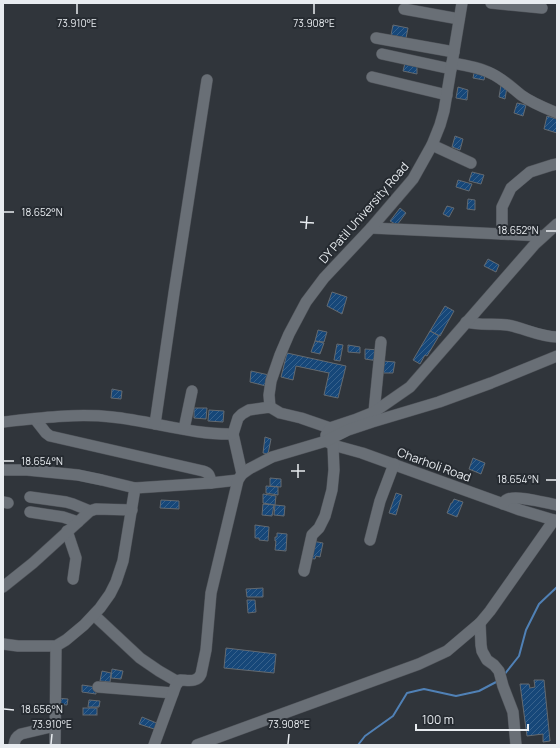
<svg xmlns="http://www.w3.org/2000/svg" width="560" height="748" viewBox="0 0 560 748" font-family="Manrope,sans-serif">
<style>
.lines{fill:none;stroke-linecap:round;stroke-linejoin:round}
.stream{stroke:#5081b6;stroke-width:2}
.building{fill:url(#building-hatch);stroke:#646a70}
.minor-casing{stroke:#4e5258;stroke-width:12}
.minor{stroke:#696f76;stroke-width:11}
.ticks{fill:none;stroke:#e8ecf0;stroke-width:1.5}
.labels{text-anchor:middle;stroke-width:4;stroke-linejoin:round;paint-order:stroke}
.street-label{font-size:12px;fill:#e8ecf0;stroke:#262b31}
.ticks-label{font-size:10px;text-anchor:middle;fill:#e8ecf0;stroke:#262b31;stroke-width:4;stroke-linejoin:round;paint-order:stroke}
</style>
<defs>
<pattern id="building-hatch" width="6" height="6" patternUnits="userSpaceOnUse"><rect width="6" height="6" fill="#164779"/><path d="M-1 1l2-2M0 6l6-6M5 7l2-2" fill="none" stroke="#38628c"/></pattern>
</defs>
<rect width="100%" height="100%" fill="#30353b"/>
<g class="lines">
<!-- stream -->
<g class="stream">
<path d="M504 675 519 656 526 630 539 604 557 587"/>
<path d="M358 745 365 736 393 716 407 693 424 689 456 696 479 691 498 681"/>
</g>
</g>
<!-- building -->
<g class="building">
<path d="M393 25 408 28 406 38 391 35Z"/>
<path d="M405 63 417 66V74L403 71Z"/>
<path d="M475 68 486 70 484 80 473 78Z"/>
<path d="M501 85 507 87 505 99 499 97Z"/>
<path d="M458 87 468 90 467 100 456 98Z"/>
<path d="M517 103 526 105 523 116 514 113Z"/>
<path d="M547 116 557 119V133L544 129Z"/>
<path d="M455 136 463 139 460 150 452 147Z"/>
<path d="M472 172 484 175 481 184 469 181Z"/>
<path d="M458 180 472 184 469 191 456 187Z"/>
<path d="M468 199 475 200V210L467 209Z"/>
<path d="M447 206 454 208 449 217 443 214Z"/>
<path d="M400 208 406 213 397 225 390 221Z"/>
<path d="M488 259 499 265 496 272 484 266Z"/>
<path d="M332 292 347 297 342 314 327 306Z"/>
<path d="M445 306 454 311 440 336 430 331Z"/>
<path d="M318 330 327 332 324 342 315 341Z"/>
<path d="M430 331 439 336 427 356 425 355 420 364 413 360Z"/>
<path d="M315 341 324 343 320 354 311 352Z"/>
<path d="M337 344 343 345 340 361 334 360Z"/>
<path d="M348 345 360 347V353L348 352Z"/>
<path d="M365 349 379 350 378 361 365 359Z"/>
<path d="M287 353 346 366 338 398 324 395 329 373 296 366 293 380 281 377Z"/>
<path d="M383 361 395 362 393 373H382Z"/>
<path d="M251 371 269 375 266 386 250 382Z"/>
<path d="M112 389 122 391 121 399 111 398Z"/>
<path d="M194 408H207L206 419 194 418Z"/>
<path d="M209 410 224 411 223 422 208 421Z"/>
<path d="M265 437 271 439 268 454 263 453Z"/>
<path d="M473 458 485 463 481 474 469 469Z"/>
<path d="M270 478 281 479V487L270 486Z"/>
<path d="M266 486 278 487V495L266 493Z"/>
<path d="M396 493 402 495 396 515 389 513Z"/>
<path d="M263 494 276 496 275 505 263 503Z"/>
<path d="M454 499 463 502 457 517 447 513 451 503H452Z"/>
<path d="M161 500 179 501V509L160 508Z"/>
<path d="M263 504 274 505 272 516 262 515Z"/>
<path d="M275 505 285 506 284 516 274 515Z"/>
<path d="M255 525 269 527 268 541 259 540V538H255Z"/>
<path d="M277 533 287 534 286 551 275 550 276 541H275V537H277Z"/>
<path d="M312 541 323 543 320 557 316 556 315 559 308 558Z"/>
<path d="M263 588V597H247L246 589Z"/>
<path d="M247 600H255L256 612 248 613Z"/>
<path d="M226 648 276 654 274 673 224 668Z"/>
<path d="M112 669 123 671 121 679 111 678Z"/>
<path d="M102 671 111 673 110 682 100 681Z"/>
<path d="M534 680H544L550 741 543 742V734L527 736 520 684H529L530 688 535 687Z"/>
<path d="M82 685 96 687V694L82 692Z"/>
<path d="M56 698 68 699 67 705 56 704Z"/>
<path d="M89 700 100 701 99 707H88Z"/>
<rect x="83" y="708" width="14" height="7"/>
<path d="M142 717 159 724 157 730 139 724Z"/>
</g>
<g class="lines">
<defs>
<g id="minor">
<path d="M491 3 542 8"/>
<path d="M404 9 459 19"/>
<path d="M376 38 454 52"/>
<path d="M382 54 451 69"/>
<path d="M452 63C464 65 477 67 488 72 501 77 511 87 521 95 532 103 545 108 557 113"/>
<path d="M372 77 447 95"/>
<path d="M432 145 471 163"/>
<path d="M371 228 502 234 543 236"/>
<path d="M502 234V207L511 188 530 172 552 165 557 164"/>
<path d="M466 322C480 326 494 323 507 325 524 328 540 337 557 337"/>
<path d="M270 407 269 395 271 381 280 355 289 334 306 302 324 278 371 228 413 179 432 145 440 125 444 111 462 3"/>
<path d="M374 412 381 342"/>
<path d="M35 419 46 433 50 436 203 471C210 473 210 477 211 483"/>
<path d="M3 422C39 418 76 413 112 417 152 421 192 435 233 434L242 474"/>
<path d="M155 424 174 293 207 80"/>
<path d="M184 429 192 391"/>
<path d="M233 434 238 418 242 414 249 410 270 407 280 413 301 418 330 428"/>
<path d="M326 441V435L330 428 354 420 374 412 410 387 535 244 557 224"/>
<path d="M326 441 333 445 362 453 520 510 557 521"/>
<path d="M3 470H27L78 475 102 480 135 488 211 483 238 480"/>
<path d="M30 497 66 502 73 504 90 511"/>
<path d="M3 502 8 503"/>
<path d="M503 504C505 501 505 500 508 499 518 495 545 503 557 505"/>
<path d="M30 512 63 517 78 522"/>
<path d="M67 531 76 558 73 579"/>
<path d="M370 540 380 501 394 464"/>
<path d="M304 571 312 535 319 528 325 516 332 490 334 470 333 445"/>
<path d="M3 587 33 563 78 522 90 511 96 509 132 510"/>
<path d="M94 615 140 658 159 671 178 682"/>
<path d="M480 623 481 645 482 651 487 660 494 665 499 671 503 686 513 712 516 745"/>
<path d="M3 644 18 646H56L66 640 84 625 100 608 110 594 116 582 123 561 135 488"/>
<path d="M98 687 173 693"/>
<path d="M14 745C15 739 16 737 21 734L55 726"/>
<path d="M55 745 56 646"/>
<path d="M154 745 176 685 180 680C188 680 197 683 201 674L206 650 211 593 238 480 242 474 249 469 272 457 326 441 348 430 372 422 439 402 491 383 557 356"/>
<path d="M197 745 419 664 447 651 480 623 490 611 554 520"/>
</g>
</defs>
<!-- minor casing -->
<use href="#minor" class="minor-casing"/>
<!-- minor -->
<use href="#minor" class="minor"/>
</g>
<!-- ticks -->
<path class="ticks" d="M77 14V4M314 14V4M4 212H14M300 222 314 223M306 229 307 216M546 231H556M4 461H14M291 471H305M298 478V464M546 480H556M4 709 14 710M51 744 52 734M288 744 289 734"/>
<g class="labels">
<!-- street labels -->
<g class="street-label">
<text transform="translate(364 213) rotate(-49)" y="4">DY Patil University Road</text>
<text transform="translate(434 465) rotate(20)" y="4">Charholi Road</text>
</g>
</g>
<g class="ticks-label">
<text x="77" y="27">73.910°E</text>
<text x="314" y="27">73.908°E</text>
<text x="42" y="216">18.652°N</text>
<text x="518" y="234">18.652°N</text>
<text x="42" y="465">18.654°N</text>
<text x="518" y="483">18.654°N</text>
<text x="42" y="713">18.656°N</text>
<text x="52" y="728">73.910°E</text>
<text x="289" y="728">73.908°E</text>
</g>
<!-- border -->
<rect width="560" height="748" fill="none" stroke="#e8ecf0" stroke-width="8"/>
<!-- scale -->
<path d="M416 724v6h112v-6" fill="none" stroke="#e8ecf0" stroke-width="2"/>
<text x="422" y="724" font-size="12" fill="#e8ecf0" stroke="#262b31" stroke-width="3" paint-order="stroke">100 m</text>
</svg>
